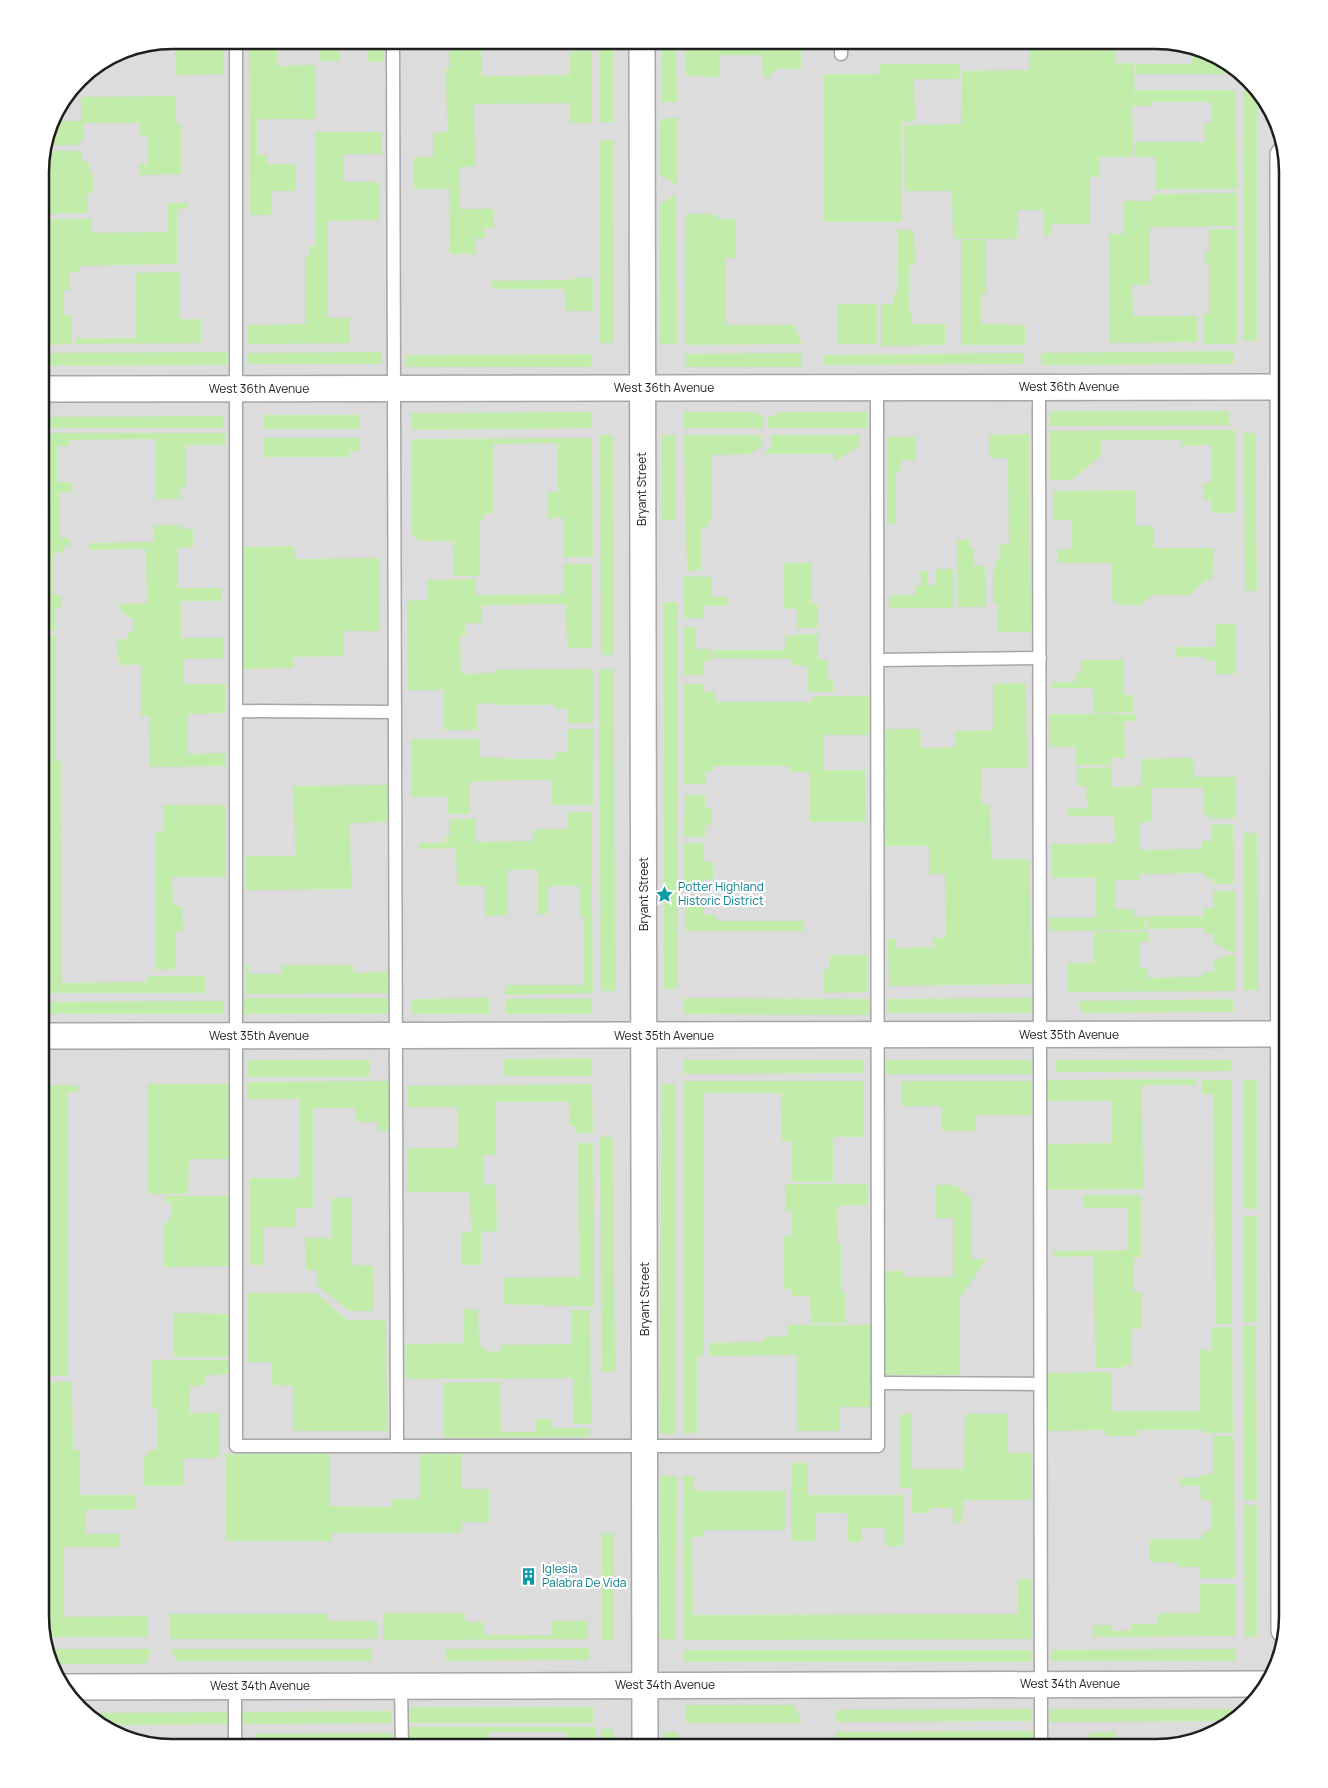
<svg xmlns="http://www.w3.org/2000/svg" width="1328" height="1788" viewBox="0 0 1328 1788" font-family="Manrope,sans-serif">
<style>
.residential{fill:#dddcdc}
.grass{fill:#c2eca9}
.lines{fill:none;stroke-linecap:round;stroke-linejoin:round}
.service-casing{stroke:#a6a6a6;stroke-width:15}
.minor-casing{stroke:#a6a6a6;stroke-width:28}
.service{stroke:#fff;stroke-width:12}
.minor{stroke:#fff;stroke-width:25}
.labels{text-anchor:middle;stroke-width:4.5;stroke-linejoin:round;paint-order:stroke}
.street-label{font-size:12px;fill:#1f1f1f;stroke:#fff}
.culture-label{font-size:12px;fill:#0d838f;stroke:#fff;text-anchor:start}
.rim{fill:none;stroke:#1f1f1f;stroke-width:2.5}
</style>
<rect width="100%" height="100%" fill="#f0eee5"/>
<!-- residential -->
<path class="residential" d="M172 40H1165L1222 58 1266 99 1288 172V1616L1270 1682 1229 1726 1156 1748H172L106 1730 62 1689 40 1616V163L54 113 85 73 122 50Z"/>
<!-- grass -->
<g class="grass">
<path d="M172 40H223L224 74 175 75V41H167Z"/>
<path d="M249 40H277V66L315 65 316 119H257V155H267L268 164H295V191H271V215H250Z"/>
<path d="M318 40H382L383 62H367L366 40 339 41V61H319Z"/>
<path d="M449 40H481L482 76 569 75V103L474 104 475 166 459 167 460 209H493L494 228H484L485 238H476V254H450L449 189H414V157H433V133L447 132 446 68H449Z"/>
<rect x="600" y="40" width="13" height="82"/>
<path d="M662 40H676L677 102H662Z"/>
<rect x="782" y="40" width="41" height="4"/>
<path d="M1037 40H1107V49L1116 50V63H1134L1135 106 1132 107 1134 157H1099V177H1090V224H1051V235L1044 236 1043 210H1018L1017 239H953L952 191H905L904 125 961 124 962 71 1029 70V48Z"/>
<path d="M686 48 801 49V69H778L770 74V78H763L762 55H720V77L686 76Z"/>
<path d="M1191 48 1222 58 1237 71V74H1136V64H1191Z"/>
<rect x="570" y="51" width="21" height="72"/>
<path d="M880 64H959V79H914L915 121 901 122 902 222H823V74H879Z"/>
<path d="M1136 90H1236L1237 189H1156V157H1135V142H1205L1204 123H1211V102H1151L1150 106H1136Z"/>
<rect x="1243" y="91" width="14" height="250"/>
<path d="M176 96V123H181V174L139 175V164H148V135H140L139 123H83V140H79V145H45L52 121H81V97Z"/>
<path d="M677 117V185L660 175V120Z"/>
<path d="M315 132H382V154H343V182H379V220L327 221 328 318H350V343L248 344V325L305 324V256H310V246L315 245Z"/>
<path d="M613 140 614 343H600V141Z"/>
<path d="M43 151H82V161L89 162V174H93V193H87V213L48 214 42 209 41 159Z"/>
<path d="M1237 193V226L1150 227V285H1132L1133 316H1197V342L1110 343V234H1123V201H1153V194Z"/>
<path d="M676 194 677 344H660V204Z"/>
<path d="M168 203H188V208L177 209V264L80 266V272H70V290L64 291V315H72V344L42 345 41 215 50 219H92V233L167 232Z"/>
<path d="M685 214H716L717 219H735V258H726V325H794L802 344 685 345Z"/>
<path d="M1209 229H1237V344H1203V314H1209V264L1205 263V252L1209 251Z"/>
<path d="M898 230H914L915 264 909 265V314H912V324H945V345L881 346V304H894V293H898Z"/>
<path d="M961 240H986V294H981V324L1025 325V345H961Z"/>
<path d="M179 272V319H201V343L75 344V338H136V273Z"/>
<path d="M572 278H593V311H566L565 289H492V281L572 280Z"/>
<rect x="838" y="304" width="39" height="40"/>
<path d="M1233 351 1234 364 1041 365V353Z"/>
<path d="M227 352V365L42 366V353Z"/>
<path d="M382 352V364H248V353Z"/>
<path d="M802 353V367H685V354Z"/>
<path d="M1024 353V364L824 365V355Z"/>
<path d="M591 354V367H406V355Z"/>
<path d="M1050 411H1229V425L1050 426Z"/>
<path d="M592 412V428L411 430V413Z"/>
<path d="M684 412H755V415H764V428H684Z"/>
<path d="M777 412H867V428H768V416H776Z"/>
<rect x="264" y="415" width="95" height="14"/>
<path d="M223 416V428H41V417Z"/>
<path d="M1235 430V513H1212V500H1203V483H1212L1211 445 1182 446 1181 440H1101V456L1072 480H1050V431Z"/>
<path d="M41 433H225V445H186V487H180L181 499H156V439L69 440V446H57V482H71V492L59 493V538H70V547H64V552L53 553 54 595H62V608H55V630H42Z"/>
<path d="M1244 433H1255L1257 591H1245Z"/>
<path d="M1029 434 1031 632H998V604L993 603V569H996V559H1000L999 545 1009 544 1008 458H989V435Z"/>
<path d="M600 435H613L614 655H601Z"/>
<rect x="662" y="435" width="14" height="85"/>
<path d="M684 435H762V445L751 454 711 455V521H707V527L701 528V570L687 571Z"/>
<path d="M771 435H859V446L834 462V454H763L771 446Z"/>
<path d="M887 437H916V460H901L900 472H896V524H887Z"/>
<path d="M264 438H360V451H349V457H264Z"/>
<path d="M592 438 593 557H564V518H548V492H558V443L493 444V514H484L483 520H479L480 576H454L453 541H420L411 534V439Z"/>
<path d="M1136 490V526H1154V548H1214L1212 580H1206L1190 595H1152L1141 605H1118V601H1111V563H1058V549H1071V520H1053V491Z"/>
<path d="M154 525H182V529H193V547L178 548V588H222V601H181V638H224V658L184 659V684H225V713L187 714V754L226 753V766L150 767 149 716H141V665H120V660H118L117 639H128V633L133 632V618H126L125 611H120V604L147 603 146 549 89 550V543L154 542Z"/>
<path d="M969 539V547H974V566H985L986 607H958L957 540Z"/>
<path d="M294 546 295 559 379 558 380 631H343V656L293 657V668L243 669 242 547Z"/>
<path d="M783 563H811V603L818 604V628H797V609H786V606H783Z"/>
<path d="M563 564H591L592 648H567L566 604 482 605V623H465V636H460L461 674 493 673V703L477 704V730H444V690H408L407 601 427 600V580L476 579V595L563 594Z"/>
<path d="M936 569H953V608H889V595H916V586H922L919 571H927V585H936Z"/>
<path d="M684 576 711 577V597H728V606H703V618H684Z"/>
<rect x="664" y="602" width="14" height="387"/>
<path d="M1215 624H1235L1236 674H1216V661H1206L1205 657H1176V647H1215Z"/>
<path d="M684 627H696V649H712V661H704V675H684Z"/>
<path d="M797 634H818V659L828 660V679H833V692H808V666L792 665V659L713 658V650H785V635L797 636Z"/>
<path d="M41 635H56V761H61L62 983 147 982V976H205V993H43Z"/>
<path d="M1081 660H1124V695H1133V712L1094 713 1093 688H1051V682H1076V673H1081Z"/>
<path d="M593 669V723H568V709H556L555 705H494V670Z"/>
<path d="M599 669H614L615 991H601Z"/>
<path d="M1026 683 1027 768H982L981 804H990L991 859H1030L1031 984 889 986 888 939H895V948L933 947V938H946L945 874H929V846H886L885 729H920L921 748 955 747V731L993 730V684Z"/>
<path d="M684 684H704V692H715V702H812L813 696H869V735H824V770H865V822H810V772H790L789 766H714L713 771H706V784H684Z"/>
<path d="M1049 714H1135V721H1124L1125 758H1111V765H1076V747H1049Z"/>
<path d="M568 729H593V805H552V780H516V759H555L556 752H568Z"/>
<path d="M411 739H480V757L515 759V780L470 782V814H448V797H411Z"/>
<path d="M1193 758 1194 777H1235V818L1209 819V815H1204L1203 788H1152V822H1139L1140 850 1202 849V841H1211V825L1233 824 1234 884H1214V878H1205L1204 873 1140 874V880H1115V909H1134V917H1145V930L1049 931V918H1096V875L1094 878H1051V844L1123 843H1115L1114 816H1068V809L1087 808 1086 786H1077V768L1111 767 1112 787 1141 786 1142 759Z"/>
<path d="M389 785V822L350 823 351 889 245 890V856H295L294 786Z"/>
<path d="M685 795H705V808L712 809V825H705V837H684Z"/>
<path d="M163 805H225L226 877H172L173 906H182L183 932H175V969L156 970 155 832 163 831Z"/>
<path d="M567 812H591L593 993 505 995V985H583V915H579V886H548V914H538V870H508V915L485 916V886H457L456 848 419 849V843H446V836H449V819H475L476 842 533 841V829H568Z"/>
<path d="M1244 833H1257L1258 990H1244Z"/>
<path d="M684 843H704V862H713V880L704 879V891H684Z"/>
<path d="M1213 891H1235V951H1228L1214 942V934L1204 933V928L1147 929V916H1204V908H1213Z"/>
<path d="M685 897H704V914L716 915 717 921H804V931H685Z"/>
<path d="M1094 932H1148L1149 941 1140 942 1139 968H1148V978L1203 977 1204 972H1214V961L1228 955H1235V991L1068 992V963H1094Z"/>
<path d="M830 955H867V992L824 993V969H830Z"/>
<path d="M387 964H389V993L245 994V965H249V974H282V965H354V973L386 972Z"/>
<rect x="244" y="998" width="145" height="16"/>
<path d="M489 998V1014H411V999Z"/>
<path d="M684 998 870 999V1015L684 1014Z"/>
<path d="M1033 998V1013H887V999Z"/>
<rect x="506" y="999" width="85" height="15"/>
<path d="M1233 999V1012L1082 1013 1078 1001Z"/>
<path d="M224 1001V1014H43V1002Z"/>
<path d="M591 1058 592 1076H504V1059Z"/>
<path d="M370 1060V1077H248V1060Z"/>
<path d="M684 1060H864V1073L684 1074Z"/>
<rect x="886" y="1060" width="146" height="14"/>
<path d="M1056 1060H1231V1071L1056 1072Z"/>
<path d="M1196 1079V1085H1142L1143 1189 1048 1190V1144L1112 1143V1101H1046V1080Z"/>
<path d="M1202 1080H1231L1232 1324H1215L1214 1094H1202Z"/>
<rect x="1244" y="1080" width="13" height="129"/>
<path d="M389 1081V1131H377V1122H355V1108H313V1208H296V1227H264V1265H250V1178H299V1099H247V1082Z"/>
<path d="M683 1081H864V1137H833V1182H792V1142L782 1141 781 1093H703V1355H697V1433H684Z"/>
<path d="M902 1081H1032V1115H976L975 1131H942V1106H902Z"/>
<path d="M147 1084H229V1159H189L188 1194H147Z"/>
<path d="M592 1084 593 1133H575V1126L570 1125 569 1102H495V1155H483L484 1185 496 1184 497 1231 481 1232V1265H462V1233L471 1232 470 1192H407V1148H458V1107H408V1086Z"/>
<path d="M661 1084H676L675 1434H660Z"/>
<path d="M42 1085H78V1092H67L68 1376H43Z"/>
<path d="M600 1137H613L615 1371 602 1372Z"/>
<path d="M578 1143H593L594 1307 503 1304V1278L579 1277Z"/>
<path d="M785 1184H867V1205L837 1206 838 1243 841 1244V1292H845V1323H811L810 1296H792L791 1289H784L783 1236H792V1211H786Z"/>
<path d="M935 1185H955L972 1199V1259H987L959 1299 960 1375H885V1271H903V1277H953V1218H936Z"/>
<path d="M1083 1195H1141V1257L1134 1258V1292L1142 1293V1329H1132V1365H1123V1368H1095L1094 1256 1053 1257V1251L1127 1250V1208H1083Z"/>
<path d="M166 1196H230V1266L164 1267V1224H168V1219L172 1218V1203H166Z"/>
<path d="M331 1198H351L352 1265 373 1266 374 1311H349L317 1285V1270H306L305 1238H332Z"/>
<path d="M1243 1216H1257V1322H1244Z"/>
<path d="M248 1293H316L347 1320H386L387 1431H293V1386L272 1385 271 1362H248Z"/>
<path d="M464 1309H478L479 1344 488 1352 501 1351V1345L572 1344V1310H590L591 1424H574L573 1378 406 1379V1344L464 1343Z"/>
<path d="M174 1313 229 1314V1357H174Z"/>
<path d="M788 1325H871L872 1407H840V1431H797V1355L710 1356V1343L764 1342 765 1337 788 1336Z"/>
<path d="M1244 1326H1256L1257 1500H1244Z"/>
<path d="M1211 1327H1232L1233 1433H1203V1430H1137V1436H1106V1430L1046 1431V1373L1111 1372V1411H1200V1350H1211Z"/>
<path d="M151 1360H228L229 1374 205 1375V1385L190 1386 189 1413H220V1458H184V1486H144V1456L148 1455V1451L158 1450V1409L151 1408Z"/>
<path d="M44 1382H72L73 1450H80V1495H135V1510H86V1534H120V1547H63L64 1617 147 1616V1637H46L44 1631Z"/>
<path d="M500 1382 501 1432H535V1419H551L552 1428H590V1437L443 1438V1383Z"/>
<path d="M899 1414H912V1469H964L965 1414H1007V1453H1032V1500H963L962 1523H953V1508H930L929 1513H911V1488H899Z"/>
<path d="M1213 1436H1234L1235 1578H1199V1567H1178V1562H1150V1539H1202L1203 1532 1211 1531V1500H1201L1200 1486H1180V1478H1201L1202 1475 1213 1474Z"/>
<path d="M226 1454H330V1506L391 1507 392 1499H420V1454H462V1489H489V1522H462L461 1533H332V1541H226Z"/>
<path d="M791 1463H807V1495H904V1541H901V1546H885V1528H862V1542H847V1513H816V1541H791Z"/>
<path d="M660 1476H677L676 1639H660Z"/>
<path d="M683 1476H694V1491H785V1530H704L703 1537H692L693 1615 1018 1614V1579H1031L1032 1639 684 1640Z"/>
<path d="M1244 1505H1257V1637H1245Z"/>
<rect x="602" y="1533" width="12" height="107"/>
<path d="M1199 1584H1235V1636L1093 1637V1625H1111V1631L1132 1630V1624H1158V1613H1199Z"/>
<path d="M383 1613H465V1622H483V1635H551V1621H588V1639L383 1640Z"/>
<path d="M170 1614H328L329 1621H377V1639H170Z"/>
<path d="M589 1648V1660L446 1661V1649Z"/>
<path d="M50 1649H152L145 1664H54Z"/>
<path d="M170 1649H372V1661H176Z"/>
<path d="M1235 1649V1661H1051V1650Z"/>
<rect x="684" y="1650" width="348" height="12"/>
<path d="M686 1705H794L802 1723H686Z"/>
<rect x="409" y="1707" width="184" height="16"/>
<path d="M1032 1709V1721L835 1722V1710Z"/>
<path d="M1050 1709H1234V1721L1050 1722Z"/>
<path d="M392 1711V1723L100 1725 87 1713Z"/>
<path d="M408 1727H595V1748H567L566 1732H489L488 1748H408Z"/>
<rect x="601" y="1729" width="13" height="19"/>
<path d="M1033 1731V1748H949V1743H892V1748H835V1732Z"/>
<rect x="663" y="1732" width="14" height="16"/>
<path d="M1116 1732V1748H1090V1733Z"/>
<path d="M393 1733V1748H256V1734Z"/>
</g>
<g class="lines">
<defs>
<g id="service">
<path d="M236 40V1446H878L877 388"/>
<path d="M393 40 397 1446"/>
<path d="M841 40V54"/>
<path d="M1039 387 1041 1748"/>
<path d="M878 660 1040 658"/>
<path d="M236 711 395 712"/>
<path d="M878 1383 1040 1384"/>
<path d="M235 1686V1748"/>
<path d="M401 1686 402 1748"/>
</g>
<g id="minor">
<path d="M642 40 645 1748"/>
<path d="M1283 155 1284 1630"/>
<path d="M40 389 1288 387"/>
<path d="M40 1036 1288 1034"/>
<path d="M61 1687 1269 1684"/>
</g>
</defs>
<!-- service casing -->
<use href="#service" class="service-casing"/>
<!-- minor casing -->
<use href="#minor" class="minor-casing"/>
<!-- service -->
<use href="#service" class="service"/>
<!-- minor -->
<use href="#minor" class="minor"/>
</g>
<!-- icons -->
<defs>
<symbol id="sight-bare" viewBox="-9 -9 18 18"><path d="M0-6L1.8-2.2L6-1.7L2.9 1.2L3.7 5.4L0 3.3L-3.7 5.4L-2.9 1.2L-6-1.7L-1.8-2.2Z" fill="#0f9aa8" stroke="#fff" stroke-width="2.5" paint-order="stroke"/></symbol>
<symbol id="building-bare" viewBox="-9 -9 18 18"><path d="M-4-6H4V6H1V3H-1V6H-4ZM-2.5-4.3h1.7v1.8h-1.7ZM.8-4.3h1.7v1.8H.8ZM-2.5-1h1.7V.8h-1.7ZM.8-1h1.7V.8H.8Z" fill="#0f9aa8" stroke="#fff" stroke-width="2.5" paint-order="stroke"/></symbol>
</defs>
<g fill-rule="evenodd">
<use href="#sight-bare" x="652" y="882" width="25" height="25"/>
<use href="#building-bare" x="516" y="1564" width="25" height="25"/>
</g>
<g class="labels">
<!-- street labels -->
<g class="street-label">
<text x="1069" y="391">West 36th Avenue</text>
<text x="664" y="392">West 36th Avenue</text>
<text x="259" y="393">West 36th Avenue</text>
<text transform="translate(642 489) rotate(-90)" y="4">Bryant Street</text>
<text transform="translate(644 894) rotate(-90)" y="4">Bryant Street</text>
<text x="1069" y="1039">West 35th Avenue</text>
<text x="259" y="1040">West 35th Avenue</text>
<text x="664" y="1040">West 35th Avenue</text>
<text transform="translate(645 1299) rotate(-90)" y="4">Bryant Street</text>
<text x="1070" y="1688">West 34th Avenue</text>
<text x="665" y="1689">West 34th Avenue</text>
<text x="260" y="1690">West 34th Avenue</text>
</g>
<!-- culture labels -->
<g class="culture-label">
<text x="678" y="891">Potter Highland<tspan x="678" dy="14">Historic District</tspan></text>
<text x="542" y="1573">Iglesia<tspan x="542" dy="14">Palabra De Vida</tspan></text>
</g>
</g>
<!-- crop -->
<path d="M0 0H1328V1788H0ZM172 49H1156A123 123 0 0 1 1279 172V1616A123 123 0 0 1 1156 1739H172A123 123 0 0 1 49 1616V172A123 123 0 0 1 172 49Z" fill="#fff" fill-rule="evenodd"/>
<path class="rim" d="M172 49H1156A123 123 0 0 1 1279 172V1616A123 123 0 0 1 1156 1739H172A123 123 0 0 1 49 1616V172A123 123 0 0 1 172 49Z"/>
</svg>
